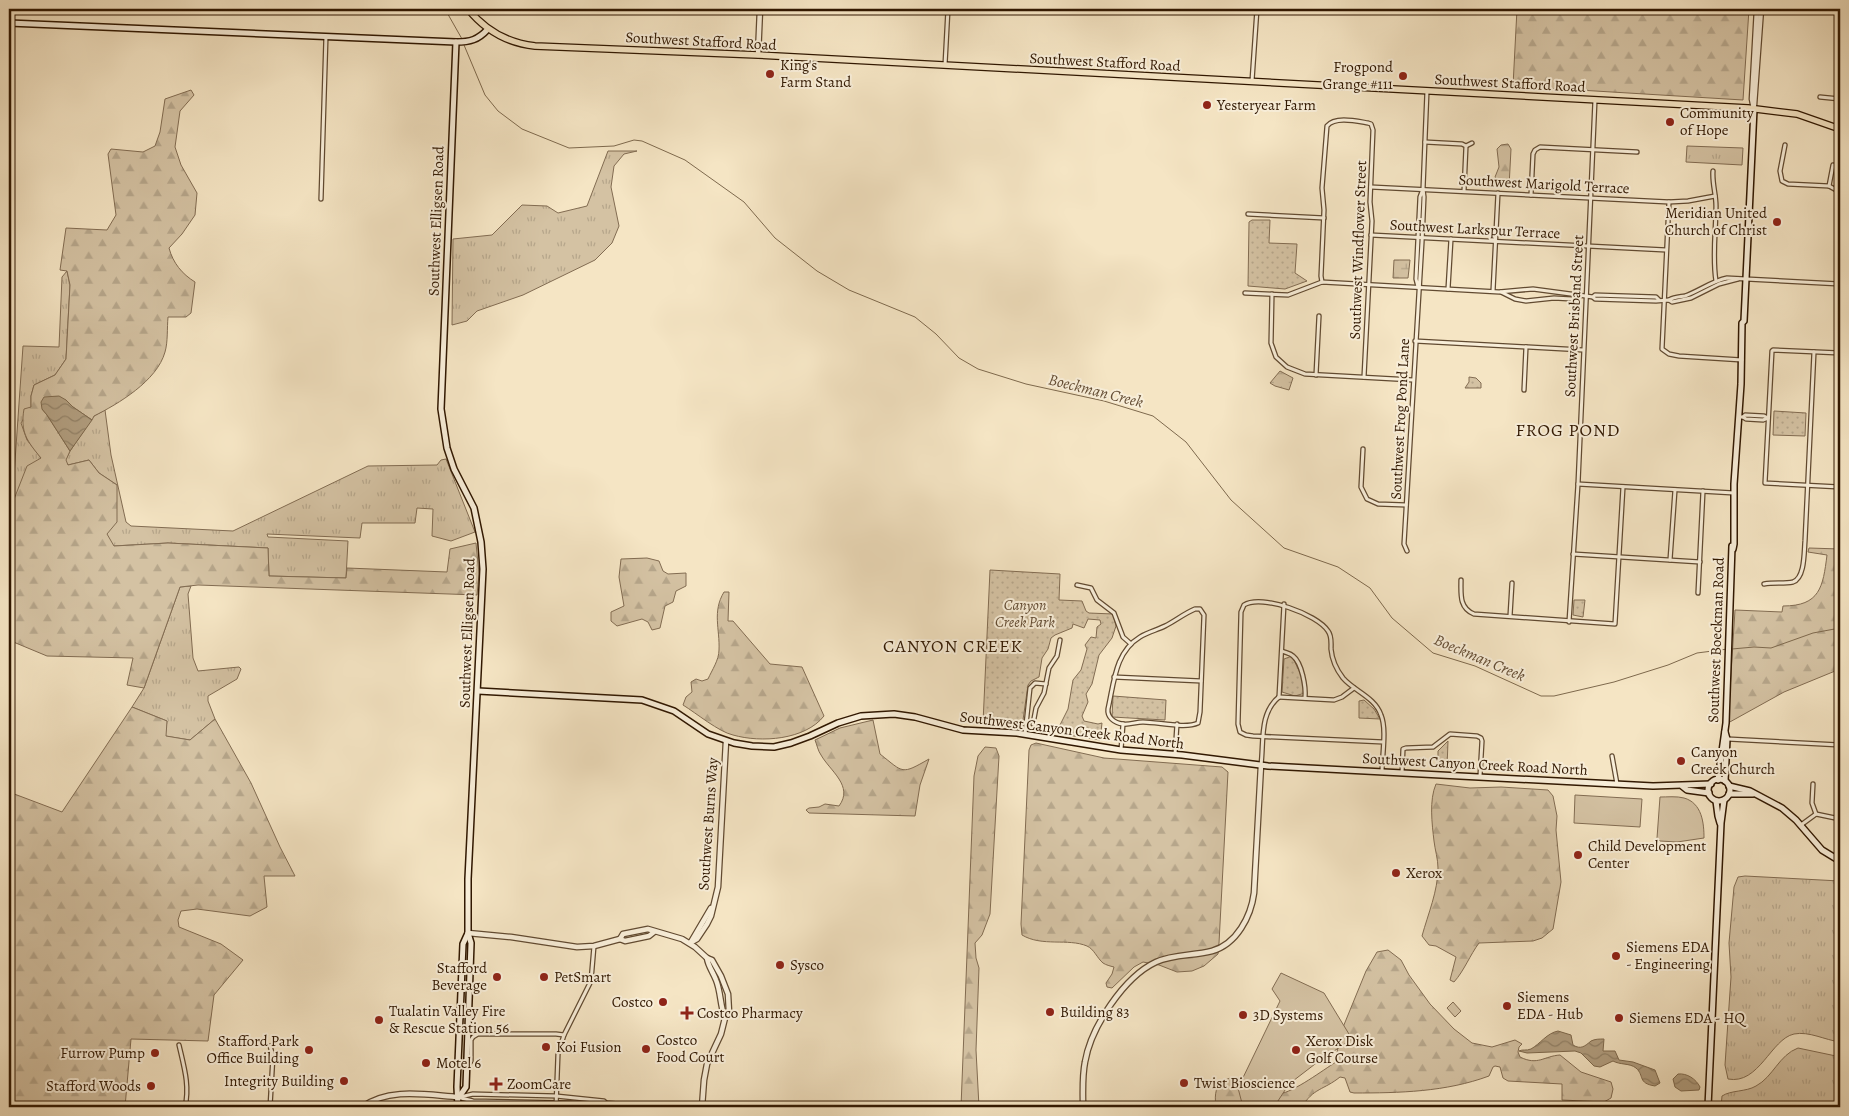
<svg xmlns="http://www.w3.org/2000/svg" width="1849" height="1116" viewBox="0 0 1849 1116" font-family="Alegreya,serif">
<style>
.grass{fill:url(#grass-tufts);stroke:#826c52}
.forest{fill:url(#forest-firs);stroke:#826c52}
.wetland{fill:url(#wetland-marsh);stroke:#826c52}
.park{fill:url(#park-dots);stroke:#826c52}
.garden{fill:#d4c2a3;stroke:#826c52}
.water{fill:url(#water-waves);stroke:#7e694d}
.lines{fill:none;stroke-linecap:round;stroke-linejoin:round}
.stream{stroke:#7e694d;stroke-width:1}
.minor-casing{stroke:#614a31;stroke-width:5.5}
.tertiary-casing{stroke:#614a31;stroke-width:7}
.secondary-casing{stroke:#301700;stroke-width:8}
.primary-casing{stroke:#301700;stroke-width:8}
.minor{stroke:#f8eed9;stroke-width:3}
.tertiary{stroke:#f8eed9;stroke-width:4.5}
.secondary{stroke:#f8eed9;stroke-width:5}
.primary{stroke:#f5e5c4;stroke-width:5.5}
.poi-dot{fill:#8f2418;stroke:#f8eed9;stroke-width:2}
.labels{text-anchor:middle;stroke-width:4;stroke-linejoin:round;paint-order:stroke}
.street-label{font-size:15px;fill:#301700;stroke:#f8eed9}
.poi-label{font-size:15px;fill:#301700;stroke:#f8eed9;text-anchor:start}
.park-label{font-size:15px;font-style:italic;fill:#614a31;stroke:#f8eed9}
.water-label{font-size:16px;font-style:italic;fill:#644d34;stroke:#f8eed9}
.quarter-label{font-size:18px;letter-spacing:1px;fill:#301700;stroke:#f8eed9}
</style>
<defs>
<pattern id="grass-tufts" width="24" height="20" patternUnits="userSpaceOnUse" patternTransform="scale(1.25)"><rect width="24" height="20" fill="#d4c2a3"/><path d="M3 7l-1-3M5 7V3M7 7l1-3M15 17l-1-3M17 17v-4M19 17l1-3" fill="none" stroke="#b6a68b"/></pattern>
<pattern id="forest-firs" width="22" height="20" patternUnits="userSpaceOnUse" patternTransform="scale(1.25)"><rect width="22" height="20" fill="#d4c2a3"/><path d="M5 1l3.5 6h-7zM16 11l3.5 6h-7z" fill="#b6a68b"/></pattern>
<pattern id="wetland-marsh" width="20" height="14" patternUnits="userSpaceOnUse" patternTransform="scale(1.25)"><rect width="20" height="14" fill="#d4c2a3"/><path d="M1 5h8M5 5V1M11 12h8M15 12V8" fill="none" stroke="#b6a68b"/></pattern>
<pattern id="park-dots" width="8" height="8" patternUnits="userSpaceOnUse" patternTransform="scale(1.25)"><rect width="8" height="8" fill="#d4c2a3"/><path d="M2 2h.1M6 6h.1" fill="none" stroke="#b6a68b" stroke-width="1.8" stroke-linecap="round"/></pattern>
<pattern id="water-waves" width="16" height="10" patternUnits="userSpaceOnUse" patternTransform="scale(1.25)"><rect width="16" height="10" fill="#b29f81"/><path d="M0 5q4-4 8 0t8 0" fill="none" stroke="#918167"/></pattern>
</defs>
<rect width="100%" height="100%" fill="#f5e5c4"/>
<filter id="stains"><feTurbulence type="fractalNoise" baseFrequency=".004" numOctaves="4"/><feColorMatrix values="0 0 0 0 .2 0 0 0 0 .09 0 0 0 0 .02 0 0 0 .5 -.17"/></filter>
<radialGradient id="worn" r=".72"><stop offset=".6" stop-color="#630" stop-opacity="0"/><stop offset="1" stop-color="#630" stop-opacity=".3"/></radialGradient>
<!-- grass -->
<g class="grass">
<path d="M1687 146 1743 148 1742 165 1686 162Z"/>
<path d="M608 151H637L624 154 614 166 611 187 619 226 612 243 595 260 523 295 477 311 467 321 452 325 453 239 492 235 522 205 547 206 558 213 587 206Z"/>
<path d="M67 271 70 285 66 359 55 375 34 385 31 396V407L21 423 27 440 41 458 9 512V495L13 490 23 346 59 347 62 277Z"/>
<path d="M105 410 111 455 126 522 131 526 233 531 368 466 437 465 441 460 446 459 475 532 451 541 432 536 433 509 417 508 415 523H362L360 538 267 534 268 537 348 541 346 578 269 576 268 548 168 543 113 546 106 534 117 485 99 473 89 460 68 465 65 461 70 451 94 416Z"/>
<path d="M191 586 188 594 193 658 198 671 239 667 241 669 237 679 208 696V701L215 719 190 740 165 736 167 721 132 707 144 688 180 587Z"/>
<path d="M1745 876 1840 881V1042C1825 1040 1809 1031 1794 1034 1771 1039 1759 1085 1728 1079L1725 1065 1731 977 1729 943 1734 887 1738 877Z"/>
<path d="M1798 1048 1836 1056 1840 1060V1107H1721L1722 1096C1731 1090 1746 1092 1756 1086 1773 1077 1779 1055 1798 1048Z"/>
</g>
<!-- forest -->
<g class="forest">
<path d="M1517 9H1749L1743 100 1513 86Z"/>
<path d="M191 90 194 95 180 111 175 147 181 165 197 193 195 215 182 234 169 248C173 263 182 274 195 282L191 313 186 317H168C167 328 168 342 165 352 157 381 118 404 94 416L92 420 73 407 66 400 42 409 47 415 70 451 66 460 68 465 89 460 99 473 117 485V522L107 534 114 546 168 543 268 548 269 576 346 578 347 568 447 572 450 549 476 543 479 574 477 595 198 585 180 587 144 688 127 685 133 658 47 656 11 641 9 650V512L27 466 41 458C27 441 20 432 24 409L31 407V396L34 385 55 375 66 359 70 285 67 271 60 270 66 228 107 230 116 215 108 154 111 149 143 152 155 146 160 132 165 99Z"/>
<path d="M1508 144 1511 149 1509 187 1499 183 1495 177 1499 167 1497 149 1501 145Z"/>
<path d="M1809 548 1840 549 1837 550V554L1840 555V669L1784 692 1728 723 1735 610 1782 612 1783 606C1820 606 1823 587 1827 555L1808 552Z"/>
<path d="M647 558 659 561 663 571 668 574 686 573V586L676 591 673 602 665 606 660 628 652 630 648 622 642 619 617 626 611 621V612L624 606 619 577 621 559Z"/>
<path d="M724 592H729L728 621H733L770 664 802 667 824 716C805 740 761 743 733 735 719 732 696 713 683 705L686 697 692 692 691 682 696 679 702 681 708 679C712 670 719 660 719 650 720 629 712 612 724 592Z"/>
<path d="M132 707 167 721 166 736 190 740 215 719 251 783 280 847 295 876H264L267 907 250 916 197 909 181 911 178 920 179 927 221 944 243 960 214 995 208 1041 131 1039 125 1107H9V792L62 812Z"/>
<path d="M873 720 880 754C904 773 901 775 929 759L920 785 915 816 809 813 806 810 809 808 819 807 825 804 839 806C854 786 830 771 821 755 818 751 817 745 815 740L840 728Z"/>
<path d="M1036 743 1104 758 1222 767 1228 772 1219 943 1218 954 1204 966 1192 971 1177 972 1159 965 1143 962 1134 967 1112 988 1107 987 1106 983 1112 974 1114 967C1110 966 1106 965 1103 963 1097 958 1094 949 1087 946 1068 938 1042 947 1022 935L1021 924 1029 750 1031 745Z"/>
<path d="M985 747 996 748 999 756 990 914 982 935 975 943 976 958 979 968 976 1050 979 1107H961L974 776 978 756Z"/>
<path d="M1436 784 1470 788 1501 787 1548 790 1553 796 1557 816 1556 830 1561 882 1553 929 1542 938 1533 941 1479 943C1470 955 1464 971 1454 982L1450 980 1456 957 1436 946 1429 945 1422 936C1428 914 1438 891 1438 868 1438 859 1435 850 1434 841 1432 824 1429 800 1436 784Z"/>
<path d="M1388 950 1401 960 1409 975 1430 1004 1454 1029 1472 1043 1492 1047 1515 1040 1522 1044 1519 1047 1518 1052 1520 1057C1538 1066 1544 1056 1560 1055L1581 1072 1611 1082 1613 1089 1611 1098 1604 1102 1562 1100V1084L1508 1081 1503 1078 1500 1067 1495 1066 1493 1067 1489 1076C1446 1092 1399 1093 1354 1093L1350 1092 1345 1078 1340 1077C1324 1090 1313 1088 1302 1107H1216C1215 1099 1214 1088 1222 1082 1243 1067 1256 1096 1279 1094 1294 1092 1323 1070 1336 1062L1339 1037 1366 971 1377 952Z"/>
</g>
<!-- wetland -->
<g class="wetland">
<path d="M1394 260H1410L1408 278H1393Z"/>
<path d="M1280 371 1293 378 1289 390 1275 386 1270 383Z"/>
</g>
<!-- park -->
<g class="park">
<path d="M1252 220H1270L1269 243 1297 244 1295 273 1307 281 1285 289 1248 286 1249 222Z"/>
<path d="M1469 377 1476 378 1481 383V388H1465L1469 382Z"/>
<path d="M1774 411 1806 413 1805 436 1773 435Z"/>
<path d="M990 570 1060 574 1059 600 1082 601 1086 611 1089 613 1113 614 1116 626 1112 638 1099 655 1092 684 1086 694 1088 702 1082 716 1084 721 1098 724 1102 723 1100 740 1061 734 1063 731 1060 725 1068 709 1073 680 1081 670 1087 649 1085 645 1091 637 1096 638 1097 627 1101 624 1100 620 1088 619 1084 628 1073 624 1072 628 1055 635 1051 638 1048 649 1042 658 1039 677 1031 681 1028 685 1022 727 988 725 983 723Z"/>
<path d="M1574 600H1585L1583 617 1573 615Z"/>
<path d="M1292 656 1301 675 1305 693 1295 696 1282 692 1284 659Z"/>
<path d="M1113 696 1166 700 1165 720 1112 717Z"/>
<path d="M1364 700 1374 709 1380 719 1359 718V701Z"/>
<path d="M1448 741 1447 768H1438V751Z"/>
</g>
<!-- garden -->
<g class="garden">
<path d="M1575 795 1642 799 1640 827 1574 823Z"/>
<path d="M1660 797C1667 797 1677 796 1684 798 1702 803 1704 823 1704 838L1677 842 1660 841 1657 838Z"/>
<path d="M1281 973 1324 993 1352 1039 1319 1061 1289 1084 1274 1107H1243L1238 1088 1280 1001 1272 989Z"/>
<path d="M1453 1002 1461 1011 1455 1017 1447 1008Z"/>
</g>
<!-- water -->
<g class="water">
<path d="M59 396 66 400 73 407 92 420 70 451 47 415 42 409 41 402 44 397Z"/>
<path d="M1558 1031 1571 1035 1573 1045C1581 1050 1585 1046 1591 1041 1595 1039 1599 1039 1604 1039L1603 1051H1615L1619 1060 1633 1062 1655 1070 1660 1083 1655 1086C1637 1083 1645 1076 1636 1068 1630 1063 1620 1065 1613 1061L1600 1067 1594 1066 1581 1053 1575 1051 1527 1053 1519 1051C1523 1049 1526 1051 1531 1049 1540 1044 1547 1033 1558 1031Z"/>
<path d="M1678 1074C1687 1073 1696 1079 1700 1087L1699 1090 1681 1091 1675 1087 1673 1079Z"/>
</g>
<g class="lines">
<!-- stream -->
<g class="stream">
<path d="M445 9 462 39"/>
<path d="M464 45 485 95 498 111 522 129 569 148 614 146 634 140 642 141 685 160 744 202 775 238 817 271 849 290 915 317 936 334 959 358 978 369 1026 384 1104 401 1153 416 1186 442 1231 500 1284 548 1338 567 1370 588 1392 618 1433 653 1475 666 1541 696H1554L1614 682 1668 665 1697 653 1728 649"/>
<path d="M1732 649 1754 647 1771 648 1813 633 1840 628"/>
</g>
<defs>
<g id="minor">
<path d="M945 65 948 9"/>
<path d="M1252 81 1257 9"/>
<path d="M1820 97 1840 99"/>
<path d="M1425 142 1462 144 1466 146 1464 191"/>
<path d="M1785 145 1780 171 1782 181 1788 184 1829 186 1840 192"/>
<path d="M1466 146 1472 143"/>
<path d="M1713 171C1712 183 1716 194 1716 206 1716 231 1712 256 1716 281"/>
<path d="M1829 186 1833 165"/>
<path d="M1371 187 1669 202 1688 201 1715 196"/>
<path d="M1423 189 1427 91"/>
<path d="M1531 195 1533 154 1535 150 1540 147 1637 152"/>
<path d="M321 199 326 36"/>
<path d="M1669 202 1662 349 1669 354 1679 356 1742 360"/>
<path d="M1248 214 1324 218"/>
<path d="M1371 235 1666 250"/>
<path d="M1322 282 1321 276 1324 210 1322 188 1327 126C1335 116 1356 121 1368 123L1371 124 1373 130 1370 202 1372 221 1364 377"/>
<path d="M1448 289 1451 239"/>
<path d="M1493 291 1498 193"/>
<path d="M1501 292 1515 299 1526 301 1554 298 1572 299 1577 296"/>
<path d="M1245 293 1288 295 1322 282 1499 292 1533 289 1593 297 1595 299 1656 301 1669 300 1672 302 1691 298 1719 284 1738 279"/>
<path d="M1272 294 1271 343 1276 357 1287 367 1305 374 1413 380"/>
<path d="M1593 297 1595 295 1656 297 1659 300"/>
<path d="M1669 300C1674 297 1679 297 1685 296 1699 291 1712 281 1727 278L1840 284"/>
<path d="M1415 341 1583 350"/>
<path d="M1840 353 1773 350 1772 351 1765 483 1840 487"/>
<path d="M1316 375 1319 316"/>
<path d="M1524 390 1526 347"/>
<path d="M1739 417H1743L1745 415 1764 416 1768 418"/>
<path d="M1743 417 1746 419 1763 420 1768 418"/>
<path d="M1363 449 1361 487 1367 499 1378 504 1406 505"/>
<path d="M1578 484 1734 493"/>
<path d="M1407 551 1404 544 1422 242 1424 197 1423 189 1420 197 1416 279 1418 287"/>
<path d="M1573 554 1700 562"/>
<path d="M1670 560 1675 490"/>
<path d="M1461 580C1461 594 1459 608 1474 614L1615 624 1623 487"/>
<path d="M1764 584C1774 582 1784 584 1793 582 1805 578 1804 552 1805 541L1814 352"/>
<path d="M1077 585 1091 588 1097 600 1114 613 1123 637 1131 644"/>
<path d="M1698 593 1703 491"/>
<path d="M1195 609H1200L1204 615 1200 712 1198 723C1185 729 1158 722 1143 722 1136 722 1129 725 1123 724 1114 723 1107 717 1108 709 1114 683 1115 652 1140 637 1148 632 1157 630 1165 626 1175 621 1185 613 1195 609Z"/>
<path d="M1510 616 1512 583"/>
<path d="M1569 622 1578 484 1595 100"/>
<path d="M1282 651C1286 653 1290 653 1293 656 1302 663 1306 687 1305 698"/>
<path d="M1114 677 1201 681"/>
<path d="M1279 697 1284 604"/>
<path d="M1279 697 1334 700 1342 697 1354 688"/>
<path d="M1033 724 1036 708 1044 693 1049 668 1057 656 1060 640"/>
<path d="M1025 734 1030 688 1035 683 1046 684"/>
<path d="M1728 739 1840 745"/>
<path d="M1121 750 1123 724"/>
<path d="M1175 754 1177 724"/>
<path d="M1612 756 1617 784"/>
<path d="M1261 765C1264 742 1259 713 1279 697"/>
<path d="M1382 772C1382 756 1387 729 1381 715 1375 697 1354 691 1343 678 1336 669 1332 660 1331 649 1331 643 1332 636 1328 631 1317 614 1262 594 1244 605L1241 612 1238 724 1240 732 1246 735 1253 736 1383 742"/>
<path d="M1402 773 1403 749 1406 748 1433 747 1450 734 1477 736 1481 738 1482 741 1480 776"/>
<path d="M1813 784 1812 803 1816 814"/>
<path d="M1801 825 1816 814 1840 819"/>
<path d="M179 1045C184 1067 190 1086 185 1107"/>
<path d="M270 1046 273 1056 270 1107"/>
<path d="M468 1065 471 1061V1040L473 1037 478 1034H556L564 1035"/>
<path d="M460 1097 473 1094 556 1096 604 1101 606 1103 619 1104V1107"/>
<path d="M461 1098 473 1101 571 1103 603 1106 606 1103"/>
<path d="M556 1107 558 1054 564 1035 591 981 594 946"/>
</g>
<g id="tertiary">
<path d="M758 55 760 9"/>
<path d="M1754 105 1761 9"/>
<path d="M1754 109 1752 99 1757 9"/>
<path d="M468 933 511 937 577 947 594 946 620 939 625 941 649 936 654 932"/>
<path d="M620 939 623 934 648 929 682 939 695 947 707 958 712 960 721 976 728 994 729 1012 725 1018 721 1034 707 1064 704 1080 702 1107"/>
<path d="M691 942 711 908"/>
<path d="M690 943 697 939 707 924 711 916 718 887 726 741"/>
<path d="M707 958C708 966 713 972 716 980 721 992 720 1006 725 1018"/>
<path d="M362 1107C389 1087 427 1095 459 1097"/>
<path d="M1083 1107C1083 1092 1082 1077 1085 1062 1091 1027 1124 977 1156 962 1174 954 1193 956 1212 951 1237 944 1251 916 1254 893L1261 765"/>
</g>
<g id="secondary">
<path d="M9 23 456 42C470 42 478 40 488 29"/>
<path d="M456 42 441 409 447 448 454 469 474 508 481 542 483 569 468 879V933L471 943 466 1087 459 1097"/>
<path d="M1733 549 1734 544V484L1741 384 1742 323 1744 321 1754 109"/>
<path d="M478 691 642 700 674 711 708 734 734 743 752 746 774 747 791 743 810 736 838 723 861 716 894 714 915 717 963 730 1017 733 1121 750 1182 755 1268 766 1653 786 1711 784"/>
<circle cx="1719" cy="790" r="11"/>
<path d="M1718 780 1726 723 1732 546"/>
<path d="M1725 781 1727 739 1725 732"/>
<path d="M1682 786 1687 790 1709 793"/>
<path d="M1729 786 1750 791 1782 808 1796 820 1822 850 1840 861"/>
<path d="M1729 794H1753"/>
<path d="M1716 801 1718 816 1720 823"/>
<path d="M458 1107 457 1087 463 944 468 933"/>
<path d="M1708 1107 1721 823 1724 800"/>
</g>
<path id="primary" d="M468 9C485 30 507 43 535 46L758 55 1748 108 1797 114 1840 129"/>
</defs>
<!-- minor casing -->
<use href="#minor" class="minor-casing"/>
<!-- tertiary casing -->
<use href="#tertiary" class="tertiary-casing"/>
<!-- secondary casing -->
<use href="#secondary" class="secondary-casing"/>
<!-- primary casing -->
<use href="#primary" class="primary-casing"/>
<!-- minor -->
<use href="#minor" class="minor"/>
<!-- tertiary -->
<use href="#tertiary" class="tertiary"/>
<!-- secondary -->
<use href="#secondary" class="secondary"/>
<!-- primary -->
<use href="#primary" class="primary"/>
</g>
<!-- markers -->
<g class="poi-dot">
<circle cx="770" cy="74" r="5"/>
<circle cx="1403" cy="76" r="5"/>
<circle cx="1207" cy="105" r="5"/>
<circle cx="1670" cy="122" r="5"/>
<circle cx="1777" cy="222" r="5"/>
<circle cx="1681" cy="761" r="5"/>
<circle cx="1578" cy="855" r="5"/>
<circle cx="1396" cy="873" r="5"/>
<circle cx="1616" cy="956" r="5"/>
<circle cx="780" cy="965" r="5"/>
<circle cx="497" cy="977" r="5"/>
<circle cx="544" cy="977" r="5"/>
<circle cx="663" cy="1002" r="5"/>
<circle cx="1507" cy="1006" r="5"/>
<circle cx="1050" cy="1012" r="5"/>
<path d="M684.5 1005.5h5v5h5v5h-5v5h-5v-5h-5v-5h5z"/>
<circle cx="1243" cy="1015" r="5"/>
<circle cx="1619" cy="1018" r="5"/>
<circle cx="379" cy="1020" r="5"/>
<circle cx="546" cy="1047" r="5"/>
<circle cx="646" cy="1049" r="5"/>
<circle cx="309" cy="1050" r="5"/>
<circle cx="1296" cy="1050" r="5"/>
<circle cx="155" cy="1053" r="5"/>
<circle cx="426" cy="1063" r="5"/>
<circle cx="344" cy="1081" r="5"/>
<circle cx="1184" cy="1083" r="5"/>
<path d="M493.5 1076.5h5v5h5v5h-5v5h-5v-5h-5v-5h5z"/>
<circle cx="151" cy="1086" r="5"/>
</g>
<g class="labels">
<!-- street labels -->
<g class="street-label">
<text transform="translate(701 41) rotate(3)" y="5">Southwest Stafford Road</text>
<text transform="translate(1105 62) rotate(3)" y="5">Southwest Stafford Road</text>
<text transform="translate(1510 83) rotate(3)" y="5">Southwest Stafford Road</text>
<text transform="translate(1544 184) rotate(3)" y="5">Southwest Marigold Terrace</text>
<text transform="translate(436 221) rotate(-88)" y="5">Southwest Elligsen Road</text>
<text transform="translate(1475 229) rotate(3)" y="5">Southwest Larkspur Terrace</text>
<text transform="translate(1358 250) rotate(-88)" y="5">Southwest Windflower Street</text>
<text transform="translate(1574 316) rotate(-87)" y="5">Southwest Brisband Street</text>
<text transform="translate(1400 419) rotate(-87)" y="5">Southwest Frog Pond Lane</text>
<text transform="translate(467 633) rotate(-88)" y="5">Southwest Elligsen Road</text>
<text transform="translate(1716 640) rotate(-88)" y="5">Southwest Boeckman Road</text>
<text transform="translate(1072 730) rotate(7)" y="5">Southwest Canyon Creek Road North</text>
<text transform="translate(1475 764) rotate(3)" y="5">Southwest Canyon Creek Road North</text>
<text transform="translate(708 824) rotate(-86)" y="5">Southwest Burns Way</text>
</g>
<!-- poi labels -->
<g class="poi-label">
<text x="780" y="70">King's<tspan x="780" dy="17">Farm Stand</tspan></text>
<text x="1393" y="72" text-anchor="end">Frogpond<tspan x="1393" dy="17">Grange #111</tspan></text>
<text x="1217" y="110">Yesteryear Farm</text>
<text x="1680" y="118">Community<tspan x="1680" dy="17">of Hope</tspan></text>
<text x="1767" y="218" text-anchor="end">Meridian United<tspan x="1767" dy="17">Church of Christ</tspan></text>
<text x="1691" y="757">Canyon<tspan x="1691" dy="17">Creek Church</tspan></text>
<text x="1588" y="851">Child Development<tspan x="1588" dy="17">Center</tspan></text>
<text x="1406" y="878">Xerox</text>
<text x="1626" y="952">Siemens EDA<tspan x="1626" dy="17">- Engineering</tspan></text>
<text x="790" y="970">Sysco</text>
<text x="487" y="973" text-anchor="end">Stafford<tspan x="487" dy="17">Beverage</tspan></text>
<text x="554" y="982">PetSmart</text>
<text x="1517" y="1002">Siemens<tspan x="1517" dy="17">EDA - Hub</tspan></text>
<text x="653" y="1007" text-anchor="end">Costco</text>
<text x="389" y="1016">Tualatin Valley Fire<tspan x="389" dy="17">&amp; Rescue Station 56</tspan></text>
<text x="1060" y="1017">Building 83</text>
<text x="697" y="1018">Costco Pharmacy</text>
<text x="1253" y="1020">3D Systems</text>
<text x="1629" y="1023">Siemens EDA - HQ</text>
<text x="656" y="1045">Costco<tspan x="656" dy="17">Food Court</tspan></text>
<text x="299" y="1046" text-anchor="end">Stafford Park<tspan x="299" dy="17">Office Building</tspan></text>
<text x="1306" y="1046">Xerox Disk<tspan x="1306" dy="17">Golf Course</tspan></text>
<text x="556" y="1052">Koi Fusion</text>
<text x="145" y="1058" text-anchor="end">Furrow Pump</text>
<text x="436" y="1068">Motel 6</text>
<text x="334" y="1086" text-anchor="end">Integrity Building</text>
<text x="1194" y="1088">Twist Bioscience</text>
<text x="507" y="1089">ZoomCare</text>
<text x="141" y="1091" text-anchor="end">Stafford Woods</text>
</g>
<!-- park labels -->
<g class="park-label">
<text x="1025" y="610">Canyon<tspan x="1025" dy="17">Creek Park</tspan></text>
</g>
<!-- water labels -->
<g class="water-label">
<text transform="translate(1096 390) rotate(14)" y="6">Boeckman Creek</text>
<text transform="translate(1480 657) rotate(23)" y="6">Boeckman Creek</text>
</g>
<!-- quarter labels -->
<g class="quarter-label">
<text x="1568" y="436">FROG POND</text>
<text x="953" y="652">CANYON CREEK</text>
</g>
</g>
<!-- margin -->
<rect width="1849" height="1116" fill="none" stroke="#f5e5c4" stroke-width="30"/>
<rect x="10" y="10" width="1829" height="1096" fill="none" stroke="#301700" stroke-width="2.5"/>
<rect x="15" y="15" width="1819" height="1086" fill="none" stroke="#301700"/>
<rect width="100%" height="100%" filter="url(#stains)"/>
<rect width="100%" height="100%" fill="url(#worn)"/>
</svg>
